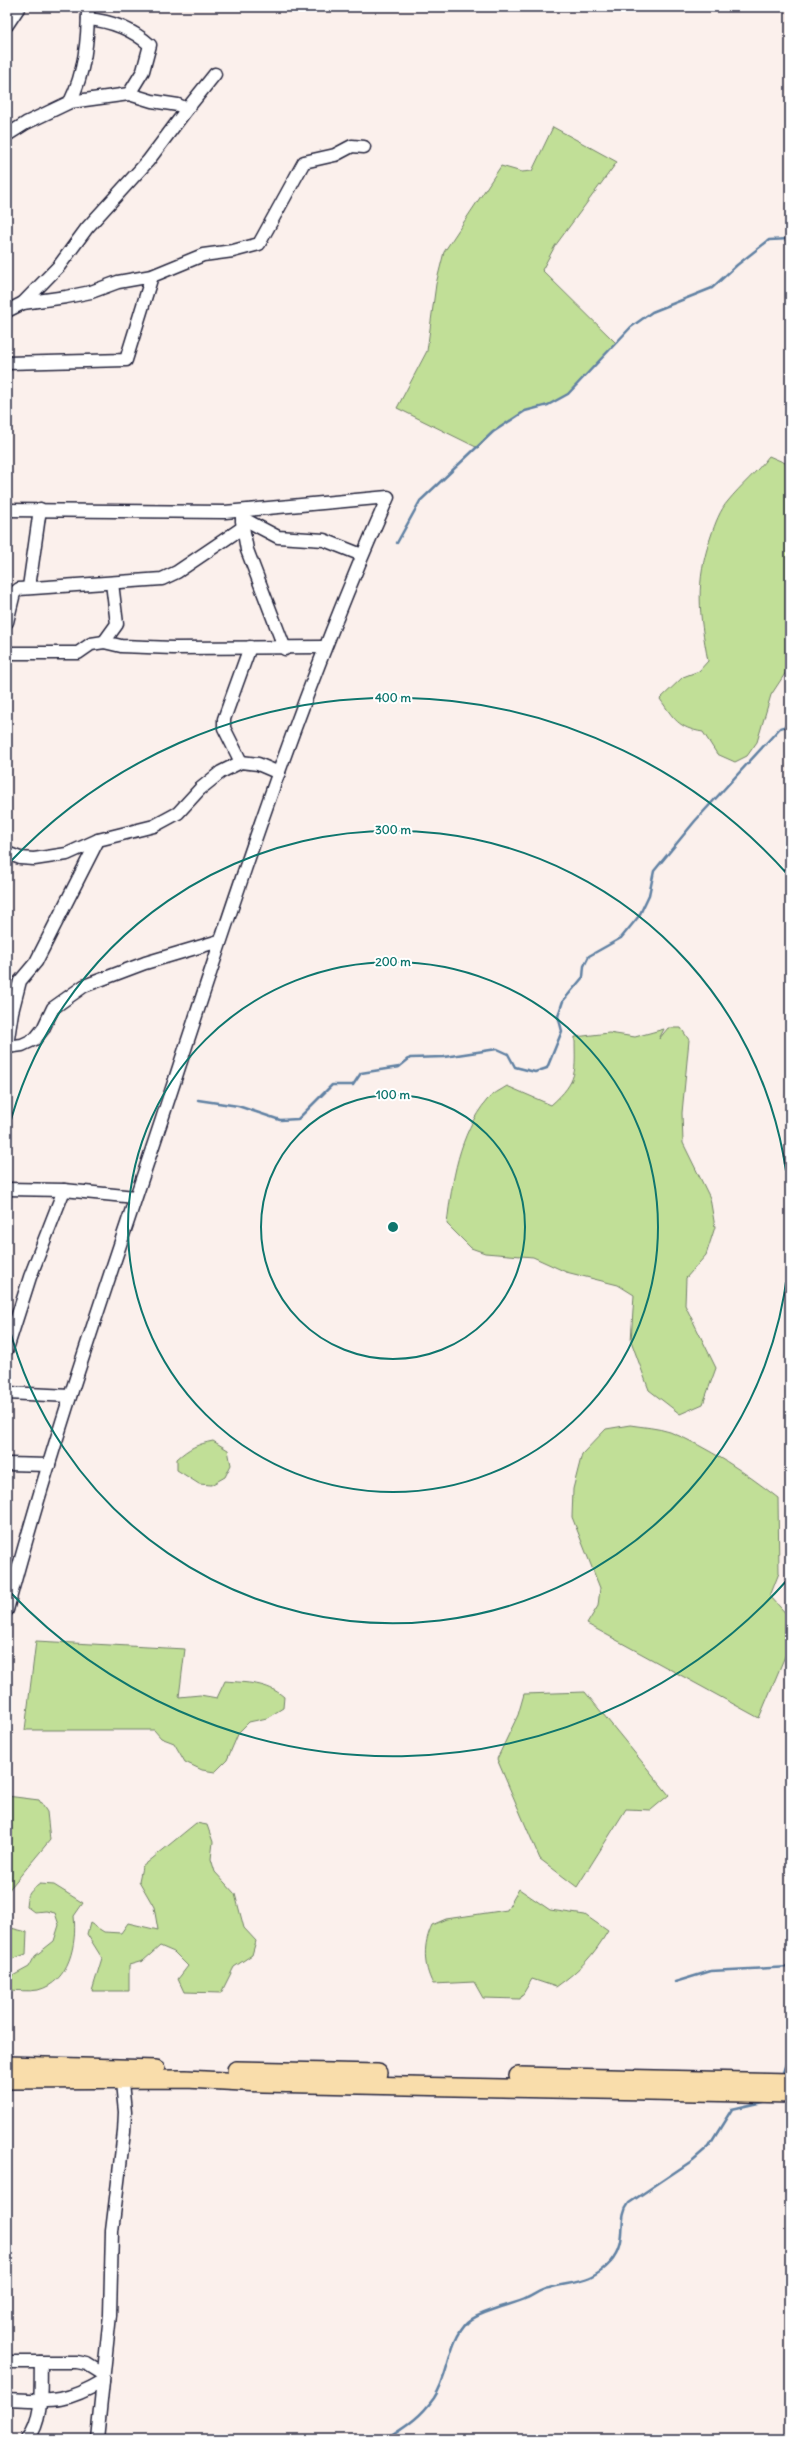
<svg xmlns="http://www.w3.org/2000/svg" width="797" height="2446" viewBox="0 0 797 2446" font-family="Delius,sans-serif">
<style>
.green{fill:#c1df97;stroke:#728069}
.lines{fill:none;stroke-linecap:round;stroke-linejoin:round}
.stream{stroke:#6181a3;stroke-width:2.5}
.minor-casing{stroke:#22223b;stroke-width:15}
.highway-casing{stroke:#22223b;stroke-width:20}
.minor{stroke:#fff;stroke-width:12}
.highway{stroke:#f9ddab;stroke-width:17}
.ring{fill:none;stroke:#0f766e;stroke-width:2}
.centre{fill:#0f766e;stroke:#fff;stroke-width:2}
.ring-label{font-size:12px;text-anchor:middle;font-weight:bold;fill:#0f766e;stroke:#fff;stroke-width:4;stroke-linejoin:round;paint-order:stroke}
</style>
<rect width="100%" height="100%" fill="#fbf0ec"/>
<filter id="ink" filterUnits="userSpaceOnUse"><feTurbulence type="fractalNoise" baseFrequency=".025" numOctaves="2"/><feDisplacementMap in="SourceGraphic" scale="8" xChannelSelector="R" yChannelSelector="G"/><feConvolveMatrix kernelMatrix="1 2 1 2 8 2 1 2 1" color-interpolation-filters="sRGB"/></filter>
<g filter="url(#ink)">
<!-- green -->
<g class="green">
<path d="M553 127 617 162 555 246 542 270 616 343 568 394 548 405 525 411 493 432 478 448 397 408 427 351 436 284 444 252 501 166 522 172 532 171Z"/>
<path d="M769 456 790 465V666L771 695 757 742 747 756 735 762 717 754 703 732C678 728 674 719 660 699L683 677 699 671 708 661C699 613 695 583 711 536 715 524 720 510 728 501 741 485 756 473 769 456Z"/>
<path d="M668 1028H681L689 1040 682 1113 683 1143 710 1198 715 1227 706 1255 686 1278 685 1305 716 1368 703 1404 680 1414 649 1390 631 1341 634 1295 618 1285 566 1272 533 1257 485 1253 471 1248 447 1224C452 1181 459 1134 487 1100 492 1094 501 1090 507 1086L551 1105C579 1080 575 1072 575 1037L609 1033 635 1037 664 1029 659 1039Z"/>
<path d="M630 1425C643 1427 658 1428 670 1432 708 1447 746 1473 778 1498L779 1573 770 1596 790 1618 788 1649 759 1718 587 1624 598 1606 600 1588 572 1517 573 1489 582 1454 606 1429Z"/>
<path d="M213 1441 228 1450 231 1465 225 1477 211 1485 199 1484 177 1470V1459C189 1448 198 1444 213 1441Z"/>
<path d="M36 1641 185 1649 179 1697 200 1695 217 1698 225 1681C247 1683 267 1682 284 1697L283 1708 267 1718 249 1722 239 1732 227 1760 215 1772 202 1770 185 1762 174 1743 161 1738 154 1730H25Z"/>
<path d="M585 1692 669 1795 651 1810 626 1809 577 1887 540 1859 497 1759 518 1715 524 1694Z"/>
<path d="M7 1796 39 1800 47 1812 50 1840 7 1892Z"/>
<path d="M196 1823 207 1825 213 1842 211 1859 215 1872 235 1894 244 1928 256 1941 252 1955 234 1967 221 1993 184 1992 178 1979 188 1966 174 1952 160 1946 143 1961 129 1965V1991H92L102 1958 87 1934 90 1923 104 1932 121 1933 128 1923 158 1930 154 1907 139 1881 142 1867Z"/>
<path d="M40 1884 54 1885 83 1903 74 1916C77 1943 70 1982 38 1990 29 1992 16 1990 7 1990V1979L29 1967 35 1956 54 1941 59 1925 55 1913 46 1911 34 1912 26 1906C27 1894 31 1890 40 1884Z"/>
<path d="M519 1889 550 1910 585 1915 608 1931C593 1956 580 1970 556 1987L532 1979 520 1999 483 1998 474 1982 433 1984C423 1965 423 1944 432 1925L446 1919 507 1910Z"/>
<path d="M7 1927 27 1932 26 1954 7 1961Z"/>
</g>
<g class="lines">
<!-- stream -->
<g class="stream">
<path d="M397 543 420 501 493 432 525 411 548 405 568 394 631 327 652 312 712 288 737 265 769 240 790 239"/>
<path d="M198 1100 238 1106 280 1120 298 1119 332 1085H353L361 1073 399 1067 410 1058 444 1057 497 1049 508 1054 515 1067 535 1072 547 1068 562 1031 558 1016 563 1001 583 977 584 966 589 956 621 938 639 916 649 895 654 871 695 821 780 728 790 725"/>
<path d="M675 1982 711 1971 790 1967"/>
<path d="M782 2075 790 2053"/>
<path d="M386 2439C406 2426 419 2419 434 2398 450 2374 447 2343 468 2322 477 2314 491 2311 501 2307 510 2304 519 2302 527 2298 534 2295 541 2289 549 2288 575 2281 591 2284 611 2262 630 2241 616 2219 629 2203L693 2160 709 2146 732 2109 767 2101"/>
</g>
<defs>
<g id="minor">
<path d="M88 19C111 21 133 30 150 45L143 71 129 94"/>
<path d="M7 25 19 7"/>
<path d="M70 102C85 72 88 39 88 7"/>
<path d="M187 109 215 74"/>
<path d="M7 135 26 123 70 102 129 94 152 101 178 105 187 109 148 161 87 228 59 266 23 303"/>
<path d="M7 311 23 303 66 297 91 292 118 282 152 276 203 255 233 251 259 244 304 162 335 155 352 146 364 147"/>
<path d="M7 363 126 360 152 276"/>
<path d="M7 510 225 512 388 497C298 699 231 909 162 1119 108 1282 51 1444 7 1610"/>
<path d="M242 518 278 537 324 540 362 555"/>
<path d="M242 521 247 550 285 649"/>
<path d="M29 587 40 509"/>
<path d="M7 622 14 593 19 589 162 579 177 572 242 528"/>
<path d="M104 642 117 624 112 583"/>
<path d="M7 653H78L91 644 104 642 121 646 173 648 324 647"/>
<path d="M241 762 224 728V719L250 647"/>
<path d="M7 853 20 858 34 859 67 854 98 840 154 826 178 813 200 789 221 772 241 762 258 764 279 773"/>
<path d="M7 1045 12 1012 20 981 36 962 98 840"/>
<path d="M7 1047 22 1045 35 1039 43 1029 53 1008 84 986 145 963 219 941"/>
<path d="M7 1189 64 1190 135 1197"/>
<path d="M7 1349 30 1277 64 1190"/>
<path d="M7 1393 70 1396"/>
<path d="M7 1464 49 1465"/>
<path d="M7 2362H77L87 2364 103 2374"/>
<path d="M7 2399C51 2401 64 2404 103 2381L110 2315 112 2231 124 2132 125 2112 121 2073"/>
<path d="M28 2439C44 2419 40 2386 41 2362"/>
<path d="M97 2439 103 2381"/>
</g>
<g id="highway">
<path d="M7 2065 156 2069"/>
<path d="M236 2070 378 2073"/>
<path d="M518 2076 790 2082"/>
<path d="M7 2080 186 2079 263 2083 790 2094"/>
</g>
</defs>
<!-- minor casing -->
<use href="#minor" class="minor-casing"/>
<!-- highway casing -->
<use href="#highway" class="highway-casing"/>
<!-- minor -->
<use href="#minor" class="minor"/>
<!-- highway -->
<use href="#highway" class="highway"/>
</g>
</g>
<!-- distance rings -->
<g class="ring">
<circle cx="393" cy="1227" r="132"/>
<circle cx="393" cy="1227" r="265"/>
<path d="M790 1230A397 397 0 0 1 8 1323M8 1131A397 397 0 0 1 790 1224"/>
<path d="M789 1578A529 529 0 0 1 9 1591M9 863A529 529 0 0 1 789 876"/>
</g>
<circle cx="393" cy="1227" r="6" class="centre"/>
<g class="ring-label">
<text x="393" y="702">400 m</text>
<text x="393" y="834">300 m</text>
<text x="393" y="966">200 m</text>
<text x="393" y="1099">100 m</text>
</g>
<!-- margin -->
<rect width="797" height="2446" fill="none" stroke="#fff" stroke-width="24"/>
<rect x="12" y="12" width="773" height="2422" fill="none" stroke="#22223b" stroke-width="1.5" filter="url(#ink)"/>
</svg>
